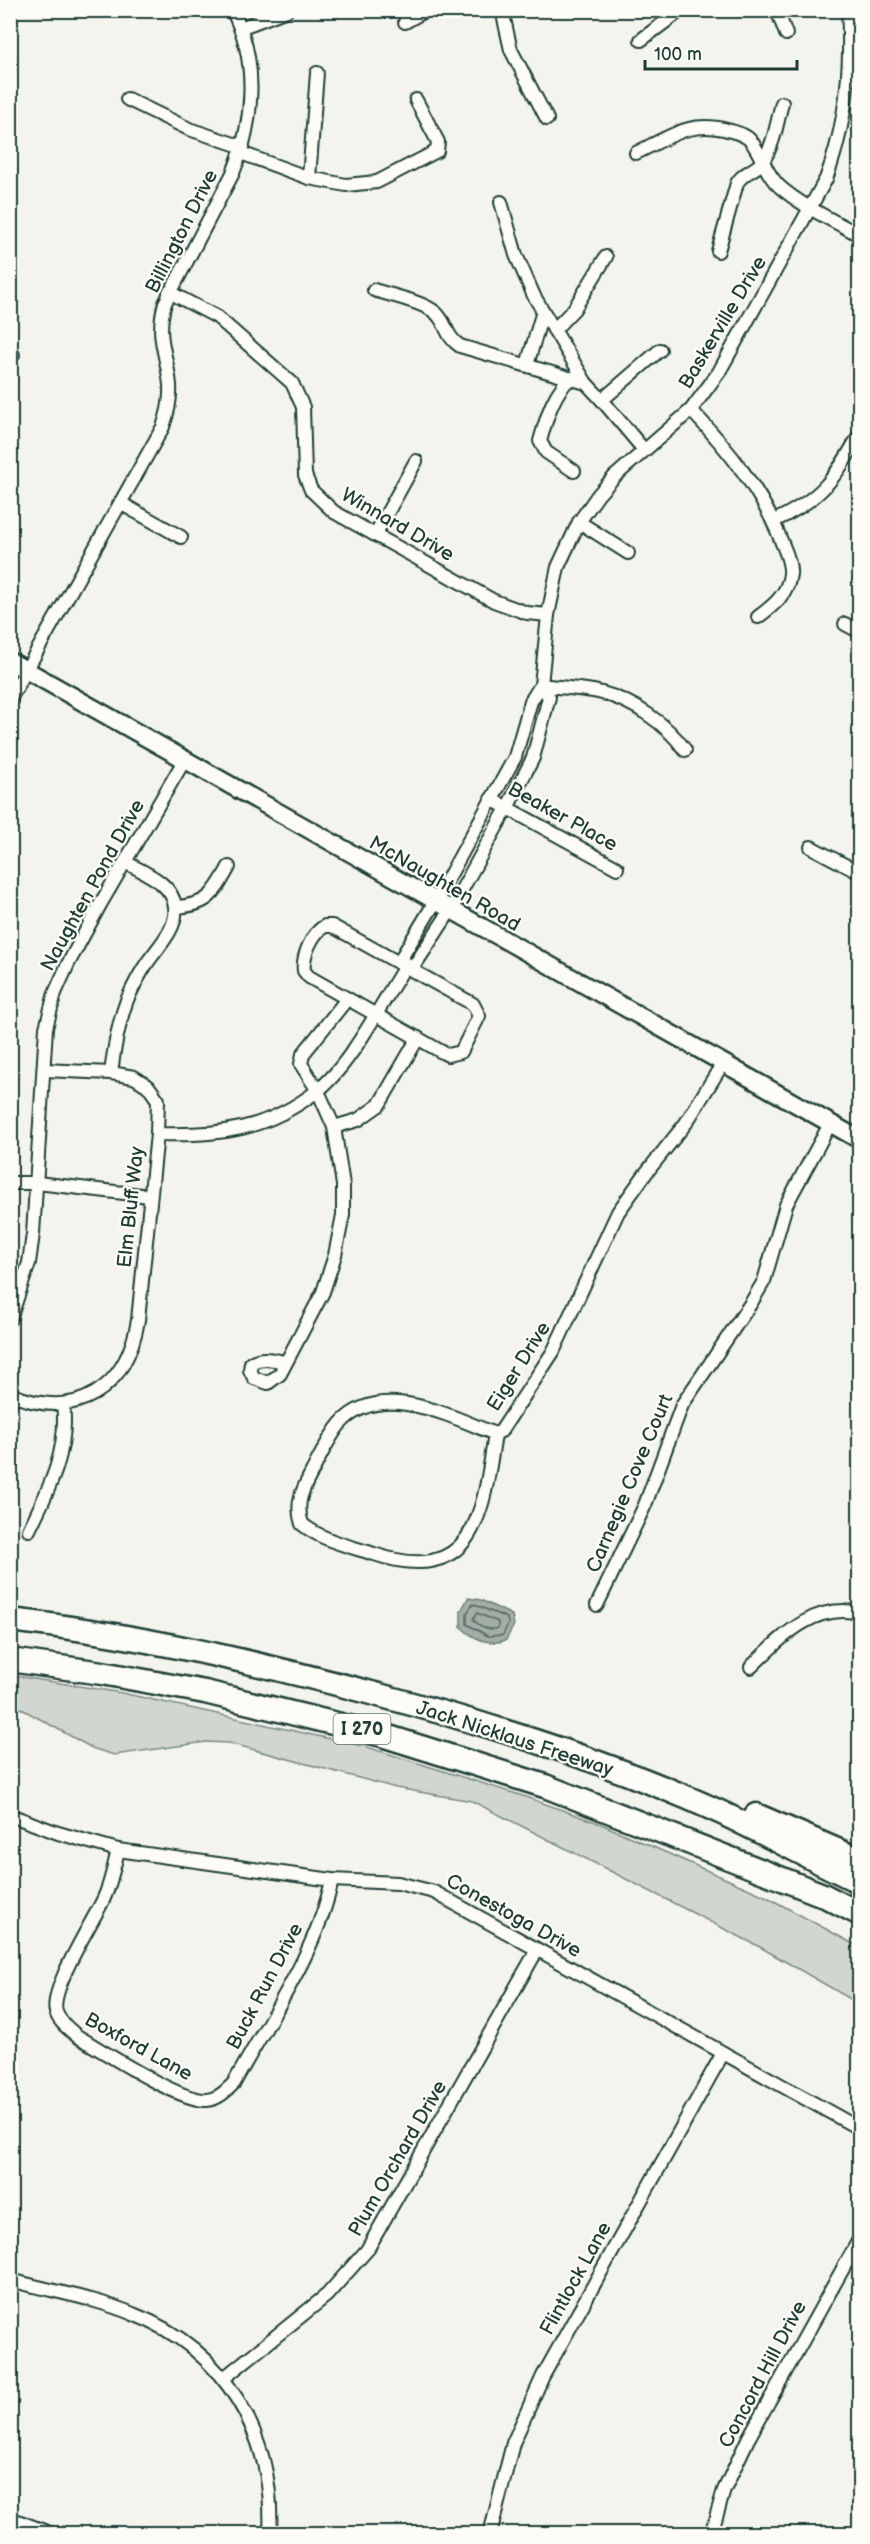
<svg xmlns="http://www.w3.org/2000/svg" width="870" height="2544" viewBox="0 0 870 2544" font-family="'Balsamiq Sans',sans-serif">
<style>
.green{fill:#d1d6d1;stroke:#788a82;stroke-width:1.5}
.water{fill:#a3aea7;stroke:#6e8179;stroke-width:1.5}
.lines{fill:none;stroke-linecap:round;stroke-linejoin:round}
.shore{stroke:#546a62;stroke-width:1.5}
.street-casing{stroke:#1f3d34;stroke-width:16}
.secondary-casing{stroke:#1f3d34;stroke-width:21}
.highway-casing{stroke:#1f3d34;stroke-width:27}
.street{stroke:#fdfcf7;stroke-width:12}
.secondary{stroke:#fdfcf7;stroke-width:16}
.highway{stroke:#fdfcf7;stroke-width:22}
.labels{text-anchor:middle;stroke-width:4.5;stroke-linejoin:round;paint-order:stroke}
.shield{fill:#fdfcf7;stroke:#62766e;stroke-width:1.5}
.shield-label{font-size:18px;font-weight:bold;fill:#1f3d34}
.street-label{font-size:20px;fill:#1f3d34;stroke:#fdfcf7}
</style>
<rect width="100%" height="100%" fill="#f4f4ef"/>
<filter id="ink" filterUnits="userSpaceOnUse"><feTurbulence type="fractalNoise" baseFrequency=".0167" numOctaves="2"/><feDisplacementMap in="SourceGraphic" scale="12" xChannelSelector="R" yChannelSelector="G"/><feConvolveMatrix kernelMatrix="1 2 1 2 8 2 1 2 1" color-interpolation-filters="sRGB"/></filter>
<g filter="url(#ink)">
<!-- green -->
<path class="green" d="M10 1675 122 1693 367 1747 526 1797 601 1824 765 1896 859 1947V2004L760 1947 472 1801 396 1788 229 1743 206 1742 114 1755 92 1748 11 1703Z"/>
<!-- water -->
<path class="water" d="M468 1598 481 1600 512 1615 514 1625 506 1640C490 1646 473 1639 461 1627V1611Z"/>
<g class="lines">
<!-- shore -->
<g class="shore">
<path d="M473 1604 507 1618 508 1624 503 1635 488 1636 467 1624V1613Z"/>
<path d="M477 1613 498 1622V1628C490 1631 478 1626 473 1619Z"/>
</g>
<defs>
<g id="street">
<path d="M502 10 511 50 547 119"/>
<path d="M777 10 786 34"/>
<path d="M405 22 426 10"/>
<path d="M240 28 287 10"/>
<path d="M641 40 681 10"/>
<path d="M127 99 189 129 243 147"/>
<path d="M241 153 309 178 346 185 377 182 437 151 438 142 416 100"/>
<path d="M636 153C672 136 690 119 731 131 738 133 746 135 751 141 762 155 766 175 780 187 803 207 833 220 859 235"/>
<path d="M309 178 317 73"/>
<path d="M501 202 516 255 534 296 586 383"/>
<path d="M718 251 737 183C743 172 755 171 762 162 774 146 777 122 782 103"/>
<path d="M374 290C390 295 424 302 436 313 447 323 445 336 460 346L586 383 602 400 644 450"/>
<path d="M169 292 217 317 292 383 303 407 305 475 311 490 334 512 494 601 527 613 548 615"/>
<path d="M554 330 574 309 606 257"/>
<path d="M10 359 13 355"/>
<path d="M527 365 543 311"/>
<path d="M571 378C553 392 546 420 540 441L546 452 574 471"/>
<path d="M602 400 660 350"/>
<path d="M691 410C728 449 763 492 782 543 786 552 791 564 790 574 788 594 773 606 758 617"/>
<path d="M122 504 181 537"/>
<path d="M774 521C822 498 834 480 860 434"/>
<path d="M579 522 628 553"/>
<path d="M375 535 416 461"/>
<path d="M845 624 860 632"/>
<path d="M541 685C561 688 582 688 602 693 633 701 667 724 685 750"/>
<path d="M10 699 163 427C168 413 171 400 170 385 167 353 155 338 165 303L233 173C254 122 259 60 232 10"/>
<path d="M491 799 617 868"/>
<path d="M811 847 860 873"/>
<path d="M176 907C209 905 214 894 229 867"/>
<path d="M325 926H332L473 1004 479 1016 461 1052 448 1055 442 1052 309 977 304 971C302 956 312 933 325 926Z"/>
<path d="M404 968 416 963 450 911 507 808 533 758 549 697 541 685"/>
<path d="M111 1073C114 1048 118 1024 127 1000 133 987 139 975 147 963 158 947 178 928 175 907 173 883 143 872 125 862"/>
<path d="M334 1127 358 1120 379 1105 418 1038"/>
<path d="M157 1134C219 1136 267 1130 317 1091 350 1066 381 1004 404 968L403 955 435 902 515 757 531 701 541 685 548 615 558 567 579 522 598 495 614 477 691 410 719 372 826 179C846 125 852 69 848 10"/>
<path d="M10 1183H37L150 1196"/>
<path d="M10 1319 29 1263 33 1234 46 1028 55 993 68 964 101 903 185 759"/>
<path d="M285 1362C273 1360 262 1356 251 1363L250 1370 254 1378 268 1383 280 1374 323 1292 335 1255 343 1215V1185L334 1127 318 1091 301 1064 303 1054 347 999"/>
<path d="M10 1394C77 1422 127 1389 138 1320L157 1134 158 1100 148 1086 134 1077 111 1073 44 1070"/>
<path d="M495 1434C452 1417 380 1379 340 1424 330 1436 323 1451 316 1464 305 1486 294 1500 302 1524 323 1541 349 1546 374 1554 476 1588 483 1511 495 1434L501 1431 553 1352 618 1212 646 1173 686 1123 723 1063"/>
<path d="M29 1530C49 1489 69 1451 63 1404"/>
<path d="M597 1605 645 1505 682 1405 751 1303 764 1281 786 1205 830 1124"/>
<path d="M751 1667C781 1638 813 1602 860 1613"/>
<path d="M10 1815 58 1833 118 1850 332 1880 398 1883 434 1892 860 2129"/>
<path d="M118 1850C114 1866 111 1883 104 1898 93 1922 49 1989 56 2012 59 2022 69 2029 77 2036 103 2051 180 2102 207 2100 218 2099 226 2091 234 2083 269 2019 317 1952 332 1880"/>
<path d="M10 2280C51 2291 95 2298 133 2314 226 2350 275 2436 270 2534"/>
<path d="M224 2378 327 2295 367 2250 537 1950"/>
<path d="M10 2518 52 2534"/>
<path d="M490 2534 513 2443 543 2376 723 2053"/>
<path d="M711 2534 724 2490 748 2439 860 2238"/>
</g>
<path id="secondary" d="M10 661 860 1140"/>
<g id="highway">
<path d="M10 1620C134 1634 255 1662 375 1694 492 1725 611 1762 722 1813 768 1835 813 1860 860 1882"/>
<path d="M10 1660 102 1673 205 1692 382 1735 545 1786 823 1895 860 1914"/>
<path d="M756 1815 860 1860"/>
</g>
</defs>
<!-- street casing -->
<use href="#street" class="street-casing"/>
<!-- secondary casing -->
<use href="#secondary" class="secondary-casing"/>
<!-- highway casing -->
<use href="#highway" class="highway-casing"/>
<!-- street -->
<use href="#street" class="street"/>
<!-- secondary -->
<use href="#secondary" class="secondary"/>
<!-- highway -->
<use href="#highway" class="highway"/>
</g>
</g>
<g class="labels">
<!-- shield labels -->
<rect class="shield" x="333.5" y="1714" width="57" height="30" rx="4.5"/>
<g class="shield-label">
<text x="362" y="1735">I 270</text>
</g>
<!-- street labels -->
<g class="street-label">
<text transform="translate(181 231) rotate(-63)" y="7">Billington Drive</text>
<text transform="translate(722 322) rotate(-59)" y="7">Baskerville Drive</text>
<text transform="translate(398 524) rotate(30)" y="7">Winnard Drive</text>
<text transform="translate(563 816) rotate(29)" y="7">Beaker Place</text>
<text transform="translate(445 883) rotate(30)" y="7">McNaughten Road</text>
<text transform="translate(92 885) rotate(-61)" y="7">Naughten Pond Drive</text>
<text transform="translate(130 1207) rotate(-84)" y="7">Elm Bluff Way</text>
<text transform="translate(518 1366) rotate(-58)" y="7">Eiger Drive</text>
<text transform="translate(629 1483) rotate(-67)" y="7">Carnegie Cove Court</text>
<text transform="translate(515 1738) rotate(18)" y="7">Jack Nicklaus Freeway</text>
<text transform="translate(514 1915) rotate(29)" y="7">Conestoga Drive</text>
<text transform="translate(264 1986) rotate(-62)" y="7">Buck Run Drive</text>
<text transform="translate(139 2046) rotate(29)" y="7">Boxford Lane</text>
<text transform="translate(397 2158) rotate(-60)" y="7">Plum Orchard Drive</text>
<text transform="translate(575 2278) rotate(-61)" y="7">Flintlock Lane</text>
<text transform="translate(762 2374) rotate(-62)" y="7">Concord Hill Drive</text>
</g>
</g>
<!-- margin -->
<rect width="870" height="2544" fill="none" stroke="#fdfcf7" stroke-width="36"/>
<rect x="18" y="18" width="834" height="2508" fill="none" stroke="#1f3d34" stroke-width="2" filter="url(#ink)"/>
<!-- scale -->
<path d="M645 60v9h152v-9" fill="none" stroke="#1f3d34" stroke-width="3"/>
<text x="654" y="60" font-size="18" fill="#1f3d34" stroke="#fdfcf7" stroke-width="4.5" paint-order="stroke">100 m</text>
</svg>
